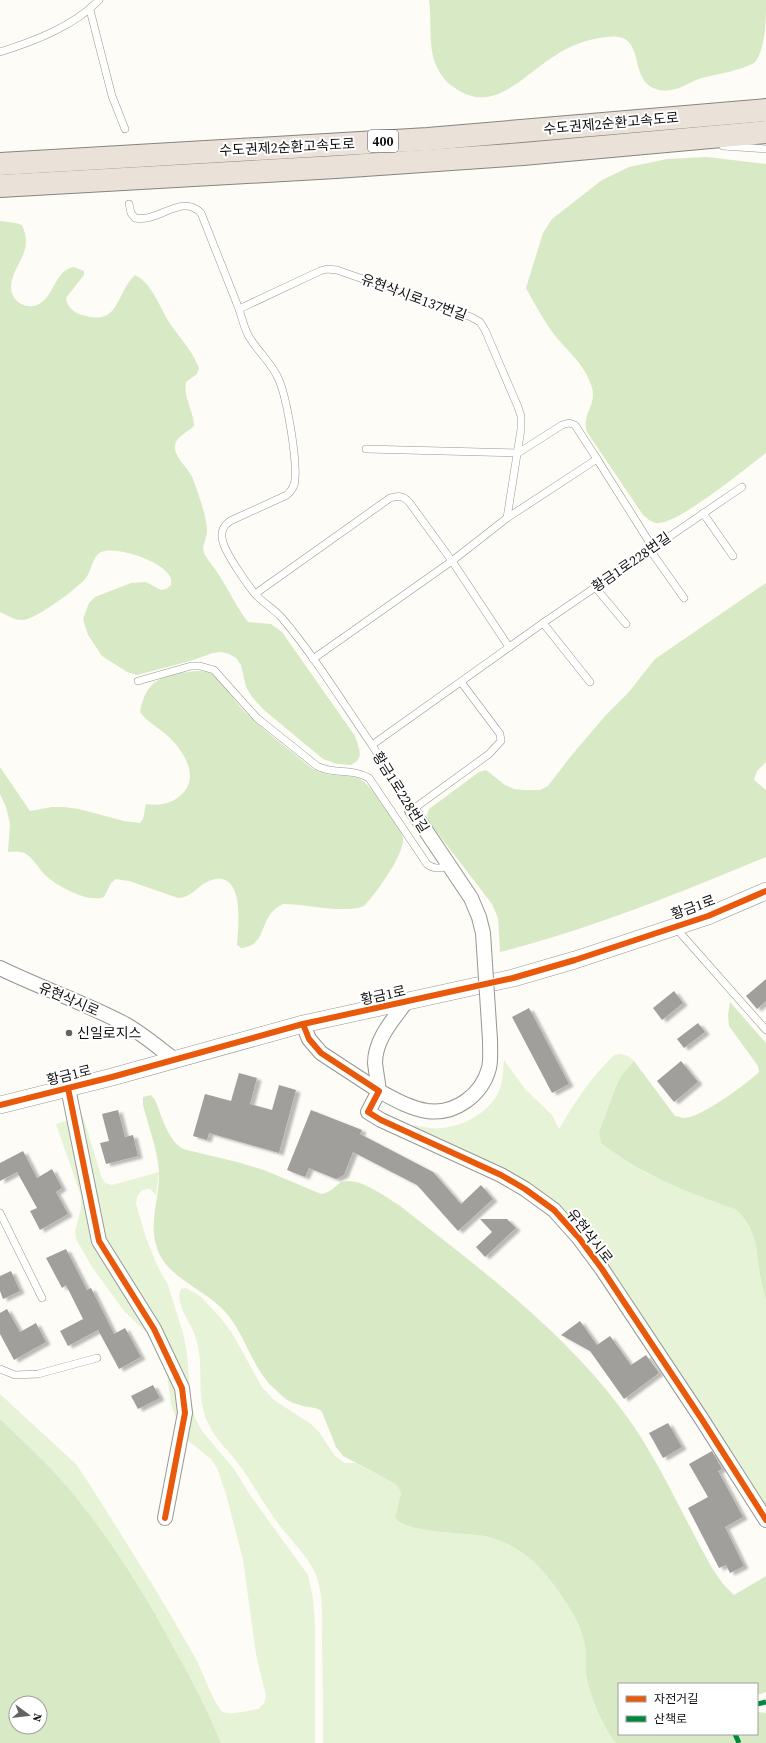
<svg xmlns="http://www.w3.org/2000/svg" width="766" height="1743" viewBox="0 0 766 1743" font-family="'Source Serif 4','Noto Sans KR',serif">
<style>
.green{fill:#e7f3d7}
.forest{fill:#d8eac5;fill-rule:evenodd}
.building{fill:#a19f9c;filter:url(#shadow)}
.lines{fill:none;stroke-linecap:round;stroke-linejoin:round}
.service-casing{stroke:#979795;stroke-width:8}
.minor-casing{stroke:#979795;stroke-width:16}
.tertiary-casing{stroke:#979795;stroke-width:18}
.motorway-casing{stroke:#858482;stroke-width:24}
.service{stroke:#fffffe;stroke-width:7}
.minor{stroke:#fffffe;stroke-width:14}
.tertiary{stroke:#fffffe;stroke-width:17}
.motorway{stroke:#eae1d8;stroke-width:22}
.minor-bridge-casing{stroke:#979795;stroke-width:16;stroke-linecap:butt}
.minor-bridge{stroke:#fffffe;stroke-width:14}
.quiet{stroke:#00873e;stroke-width:5;stroke-dasharray:10 5;stroke-linecap:butt}
.cycleway-casing{stroke:#fff;stroke-width:8}
.cycleway{stroke:#e8590c;stroke-width:6}
.poi-dot{fill:#646362;stroke:#fff;stroke-width:1.5}
.labels{text-anchor:middle;stroke-width:4;stroke-linejoin:round;paint-order:stroke}
.shield{fill:#fff;stroke:#585858;stroke-width:1}
.shield-label{font-size:13px;font-weight:bold;fill:#111}
.street-label{font-size:14px;fill:#111;stroke:#fff}
.poi-label{font-size:14px;fill:#111;stroke:#fff;text-anchor:start}
</style>
<defs>
<filter id="shadow"><feDropShadow dx="4.5" dy="2.5" stdDeviation="1" flood-color="#0004"/></filter>
</defs>
<rect width="100%" height="100%" fill="#fdfcf7"/>
<!-- green -->
<g class="green">
<path d="M621 1054 628 1056 634 1061 621 1076 615 1089 599 1132 646 1173 735 1209C757 1228 756 1248 760 1275 761 1283 764 1291 766 1300V1509L702 1407 571 1222 413 1130 414 1125C423 1127 432 1129 441 1128 464 1126 489 1113 499 1091 503 1082 503 1071 504 1060L525 1089 552 1115 559 1129C576 1100 590 1079 614 1055Z"/>
<path d="M83 1116 101 1176 105 1183 112 1185 159 1172 156 1195 150 1189 142 1190 137 1197 136 1204 146 1238 157 1265 168 1285 183 1333 187 1354 191 1401 195 1418 202 1431 234 1469 250 1495 308 1575 313 1599 315 1624V1743H221C208 1711 192 1680 175 1650 145 1594 111 1539 70 1490 49 1465 24 1442 0 1419V1394L76 1464 90 1485C126 1542 163 1600 196 1659 201 1668 216 1709 223 1712 232 1715 250 1710 259 1709L264 1703 266 1696 256 1654 243 1560 226 1494 217 1468 211 1459 186 1439 181 1431 171 1405 166 1367 156 1342 124 1311 92 1267 76 1239 75 1231 81 1208V1196L56 1124Z"/>
<path d="M186 1288 200 1296 220 1317 232 1333 262 1387 274 1400 311 1424 319 1432 335 1456 345 1463H355L397 1484 401 1493 395 1518C408 1534 467 1532 489 1537 505 1541 524 1552 536 1564 552 1580 578 1616 583 1637 587 1650 585 1661 586 1674 589 1694 603 1728 616 1743H323C323 1711 323 1679 322 1646 322 1623 324 1597 316 1575 310 1559 291 1540 280 1526 265 1507 254 1485 240 1466 230 1452 216 1440 209 1425 194 1398 206 1365 195 1336 191 1322 174 1304 181 1289Z"/>
</g>
<!-- forest -->
<g class="forest">
<path d="M429 0H766C766 19 766 46 756 61 749 69 713 75 702 78 691 81 681 89 671 90 666 91 661 91 656 89 626 79 649 31 606 37 587 39 569 46 553 57 523 76 494 113 458 90 447 84 440 75 435 63 428 44 432 20 429 0Z"/>
<path d="M707 157 766 164V453C746 468 681 522 659 523 653 524 648 519 643 515L587 432C581 414 597 406 592 388 586 365 566 350 553 333 543 319 534 303 526 288L543 233 552 219 602 180 629 167 667 159Z"/>
<path d="M0 221 16 223 22 225C35 253 12 264 11 287 11 303 30 312 42 302 55 292 56 270 74 267L84 271V275L66 298C67 307 74 313 82 315 121 327 115 293 135 275 152 283 159 306 169 322 179 337 192 350 199 368L197 374 186 382C183 398 194 411 194 426 189 431 176 437 175 445 173 457 189 468 193 479 198 493 206 514 207 529 208 538 200 547 205 555 209 562 215 568 219 575 229 590 237 608 248 622L271 624 282 632 355 736 359 748 360 755 357 761 351 765 337 764 323 759 264 710 252 697 246 687 241 665 236 658 229 654 221 652 213 653 190 661 137 675 127 672 102 656 88 635 83 619 89 603 95 597 131 583 146 582 161 590 166 589 171 585C171 585 171 580 171 579 167 562 116 545 101 552 92 557 92 570 86 578 78 588 35 620 23 620 15 621 7 615 0 612Z"/>
<path d="M766 583V762L757 771 754 780 766 790V857C679 893 592 929 500 952L498 918 492 904 429 822 427 815 429 809 479 772 486 770 505 785 514 789 524 790H540L548 786 571 756 605 716 628 693 655 659Z"/>
<path d="M195 671C201 671 207 671 212 674 225 684 233 700 244 711 264 731 287 748 309 766 326 779 340 773 358 778 370 782 401 826 403 838 405 854 375 895 364 906 345 914 304 904 283 904 256 917 270 945 241 948L237 945C238 928 244 884 222 879 218 878 212 879 207 882 197 887 190 898 178 898L129 881 116 879 111 883 104 897C87 903 57 886 45 875 38 868 34 859 26 854 21 851 14 852 8 852L10 824 6 807 0 794V767L30 811 52 807H64L79 809 124 821 140 823 143 819 146 804C161 806 172 804 183 793 199 776 184 752 170 738 161 729 148 723 140 712 146 678 164 675 195 671Z"/>
<path d="M730 1002 766 1043V1300C764 1291 761 1283 760 1275 756 1248 757 1228 735 1209 685 1191 644 1176 601 1143L599 1132 615 1089 621 1076 634 1061 675 1116C678 1116 681 1118 684 1118 699 1119 748 1083 759 1072L758 1066 729 1026 728 1015Z"/>
<path d="M151 1095 155 1100C162 1116 167 1139 183 1149L237 1162 264 1170 321 1194C331 1193 334 1186 342 1182 359 1176 385 1197 399 1205 484 1272 573 1337 635 1428 664 1472 686 1522 712 1568L723 1584 734 1595 766 1576V1692L757 1695V1684H619V1734H757V1712L766 1713V1743H616C603 1728 589 1694 586 1674 585 1661 587 1650 583 1637 578 1616 552 1580 536 1564 524 1552 505 1541 489 1537 467 1532 408 1534 395 1518L401 1493 396 1484 343 1456 336 1447 322 1412C317 1406 307 1408 300 1405 290 1403 284 1398 277 1391 253 1371 247 1339 228 1315 207 1289 165 1279 156 1245 149 1221 160 1196 159 1172 158 1151 148 1125 143 1105V1097Z"/>
<path d="M0 1419C24 1442 49 1465 70 1490 111 1539 145 1594 175 1650 192 1680 208 1711 221 1743H0ZM16 1703H40V1727H16Z"/>
</g>
<!-- building -->
<g class="building">
<path d="M766 979V1001L757 1009 746 996Z"/>
<path d="M674 991 683 1003 662 1020 653 1008Z"/>
<path d="M529 1008 569 1084 552 1093 512 1017Z"/>
<path d="M698 1023 705 1032 684 1048 677 1039Z"/>
<path d="M681 1061 698 1082 674 1102 657 1081Z"/>
<path d="M239 1073 257 1078 250 1104 272 1110 279 1085 296 1090 279 1153 209 1133 207 1140 193 1136 205 1094 231 1101Z"/>
<path d="M118 1110 125 1137 133 1135 138 1156 106 1164 100 1143 109 1141 102 1114Z"/>
<path d="M311 1110 362 1130 360 1134 433 1172 461 1204 481 1185 493 1199 458 1231 417 1185 353 1152 344 1175 336 1179 309 1168 305 1177 287 1170Z"/>
<path d="M23 1151 37 1178 52 1169 62 1188 56 1192 68 1214 40 1230 30 1211 37 1208 17 1172 0 1181V1163Z"/>
<path d="M480 1219H507L516 1228 485 1257 476 1247 492 1232Z"/>
<path d="M66 1249 87 1290 91 1288 114 1334 125 1328 141 1357 119 1369 98 1330 68 1346 60 1331 83 1319 66 1285 62 1288 46 1258Z"/>
<path d="M11 1271 20 1291 3 1299 0 1291V1276Z"/>
<path d="M7 1309 20 1332 36 1323 46 1342 14 1360 0 1334V1313Z"/>
<path d="M580 1321 597 1345 610 1336 631 1365 646 1355 659 1373 624 1399 590 1351 561 1335Z"/>
<path d="M153 1385 160 1398 138 1409 131 1396Z"/>
<path d="M668 1423 682 1447 663 1458 649 1433Z"/>
<path d="M712 1451 722 1469 718 1471 743 1517 725 1527 744 1566 730 1573 726 1565 719 1568 688 1508 708 1497 689 1464Z"/>
</g>
<g class="lines">
<defs>
<g id="service">
<path d="M90 10 112 96 125 129"/>
<path d="M0 52C35 41 74 26 99 0"/>
<path d="M723 146 766 149"/>
<path d="M129 204 131 213 135 218C159 223 181 193 201 213L239 309 320 271 327 269 337 270 471 317 480 322 485 330 518 407 521 416V429L507 518 452 561 509 647"/>
<path d="M239 309C242 318 244 327 248 335 257 351 272 363 279 380 287 399 297 458 295 479 295 486 292 490 287 495L230 521C223 526 220 532 223 542 226 554 248 586 257 596 265 604 275 610 282 618 315 657 343 703 372 745"/>
<path d="M366 449 518 453 562 425 569 423 575 425 597 459"/>
<path d="M703 513 733 556"/>
<path d="M507 518 597 459 653 548"/>
<path d="M650 550 684 598"/>
<path d="M595 587 626 624"/>
<path d="M255 594 390 498C399 495 403 496 409 502L452 561 313 659"/>
<path d="M543 623 590 682"/>
<path d="M138 681 191 666H200L214 670 257 718 317 766C333 775 353 768 369 778L427 864C435 870 440 868 449 866"/>
<path d="M461 682 500 734 501 741 489 754 412 810 372 745 543 623 742 487"/>
<path d="M675 927 766 1030"/>
<path d="M0 1213 42 1298"/>
<path d="M0 1369 15 1375 38 1374 97 1358"/>
</g>
<g id="minor">
<path d="M412 810 471 898"/>
<path d="M0 968C41 988 85 1003 125 1024 143 1034 159 1048 175 1060"/>
<path d="M406 1002C393 1020 375 1039 375 1063 376 1072 378 1082 379 1091 394 1099 409 1108 427 1111 455 1115 482 1095 489 1068 491 1059 490 1049 490 1040"/>
<path d="M303 1024 309 1039 321 1053 379 1091 368 1112 381 1120 501 1175 525 1189 554 1210 579 1238 602 1269 701 1418 766 1520"/>
<path d="M68 1088 99 1241 154 1329 182 1388 185 1413 165 1518"/>
</g>
<path id="tertiary" d="M0 1105 112 1077 303 1024 513 978 575 960 708 916 766 891"/>
<g id="motorway">
<path d="M0 164 428 139 766 110"/>
<path d="M0 186 336 167 523 154 766 132"/>
</g>
</defs>
<!-- service casing -->
<use href="#service" class="service-casing"/>
<!-- minor casing -->
<use href="#minor" class="minor-casing"/>
<!-- tertiary casing -->
<use href="#tertiary" class="tertiary-casing"/>
<!-- motorway casing -->
<use href="#motorway" class="motorway-casing"/>
<!-- service -->
<use href="#service" class="service"/>
<!-- minor -->
<use href="#minor" class="minor"/>
<!-- tertiary -->
<use href="#tertiary" class="tertiary"/>
<!-- motorway -->
<use href="#motorway" class="motorway"/>
<defs>
<path id="minor-bridge" d="M471 898 479 917 483 933 490 1040"/>
</defs>
<!-- minor-bridge casing -->
<use href="#minor-bridge" class="minor-bridge-casing"/>
<!-- minor-bridge -->
<use href="#minor-bridge" class="minor-bridge"/>
<!-- quiet -->
<g class="quiet">
<path d="M757 1704 766 1702"/>
<path d="M735 1734 739 1743"/>
</g>
<defs>
<g id="cycleway">
<path d="M303 1024 309 1039 321 1053 379 1091 368 1112 381 1120 501 1175 525 1189 554 1210 579 1238 602 1269 701 1418 766 1520"/>
<path d="M68 1088 99 1241 154 1329 182 1388 185 1413 165 1518"/>
<path d="M0 1105 112 1077 303 1024 513 978 575 960 708 916 766 891"/>
</g>
</defs>
<!-- cycleway casing -->
<use href="#cycleway" class="cycleway-casing"/>
<!-- cycleway -->
<use href="#cycleway" class="cycleway"/>
</g>
<!-- markers -->
<circle class="poi-dot" cx="69" cy="1033" r="4"/>
<g class="labels">
<!-- shield labels -->
<rect class="shield" x="368" y="130" width="30" height="22" rx="3"/>
<g class="shield-label">
<text x="383" y="146">400</text>
</g>
<!-- street labels -->
<g class="street-label">
<text transform="translate(611 123) rotate(-5)" y="5">수도권제2순환고속도로</text>
<text transform="translate(287 147) rotate(-3)" y="5">수도권제2순환고속도로</text>
<text transform="translate(414 297) rotate(20)" y="5">유현삭시로137번길</text>
<text transform="translate(631 562) rotate(-35)" y="5">황금1로228번길</text>
<text transform="translate(401 792) rotate(58)" y="5">황금1로228번길</text>
<text transform="translate(693 907) rotate(-20)" y="5">황금1로</text>
<text transform="translate(383 995) rotate(-12)" y="5">황금1로</text>
<text transform="translate(69 999) rotate(23)" y="5">유현삭시로</text>
<text transform="translate(69 1075) rotate(-14)" y="5">황금1로</text>
<text transform="translate(590 1236) rotate(52)" y="5">유현삭시로</text>
</g>
<!-- poi labels -->
<g class="poi-label">
<text x="77" y="1038">신일로지스</text>
</g>
</g>
<!-- legend -->
<rect x="618" y="1683" width="140" height="52" fill="#ffffff" stroke="#a0a0a0"/>
<rect x="626" y="1696" width="20" height="6" fill="#e8590c" stroke="#a0a0a0"/>
<text x="654" y="1703" font-size="12" fill="#111111">자전거길</text>
<rect x="626" y="1716" width="20" height="6" fill="#00873e" stroke="#a0a0a0"/>
<text x="654" y="1723" font-size="12" fill="#111111">산책로</text>
<!-- north arrow -->
<g transform="translate(28 1715) rotate(105)"><circle r="19" fill="#ffffff" stroke="#a0a0a0"/>
<path d="M0-3L7 15L0 10L-7 15Z" fill="#646362"/>
<text y="-6" font-size="11" font-weight="bold" text-anchor="middle" fill="#111111">N</text>
</g>
</svg>
